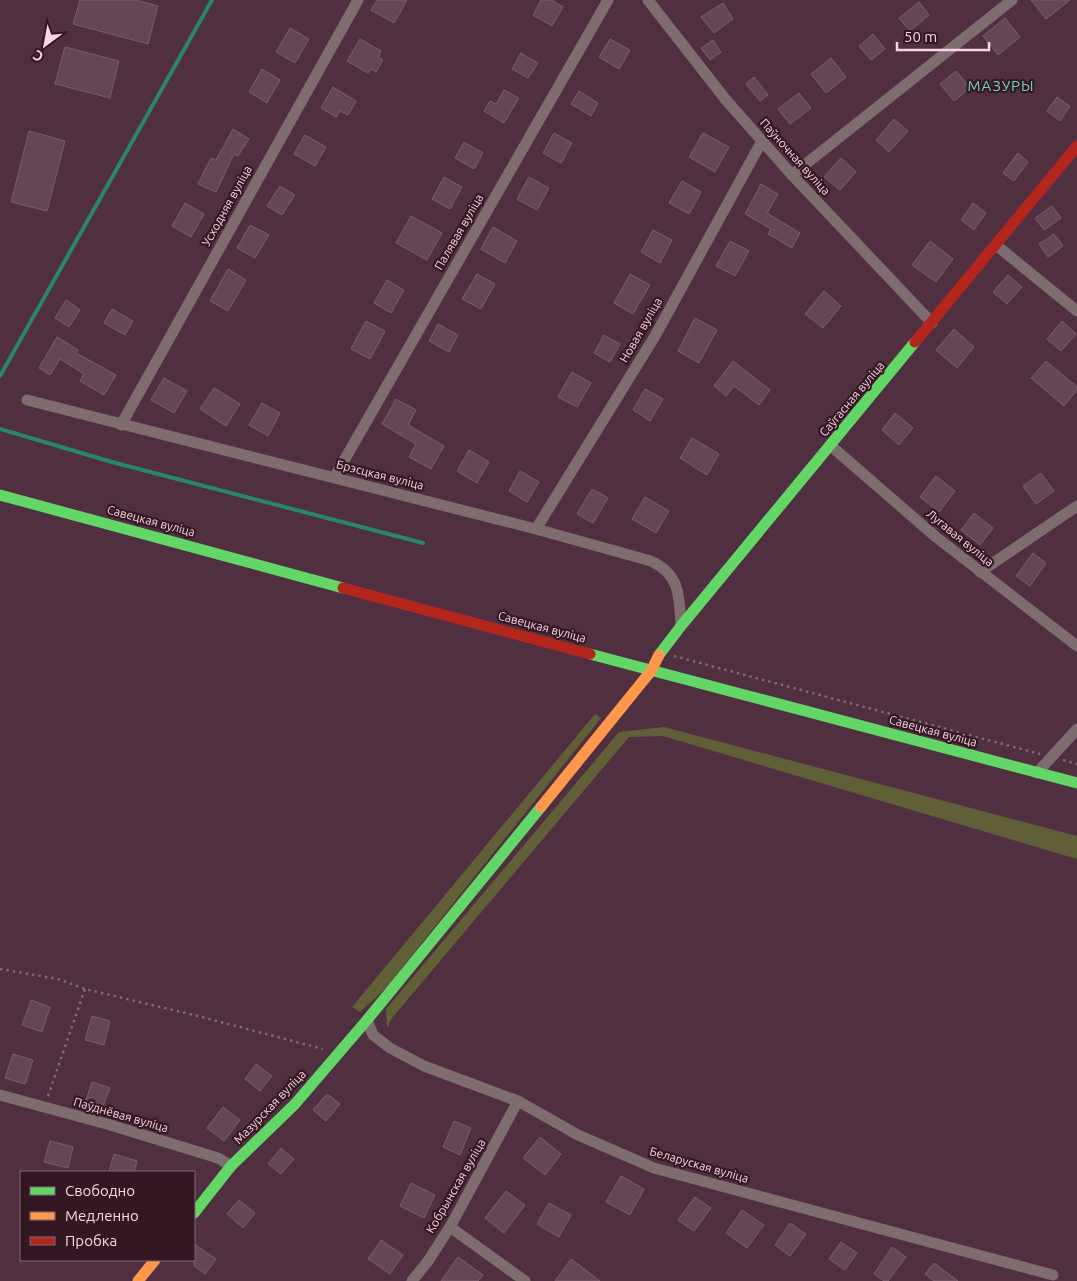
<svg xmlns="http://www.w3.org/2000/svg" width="1077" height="1281" viewBox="0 0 1077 1281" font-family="Ubuntu,sans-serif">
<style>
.green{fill:#615f37}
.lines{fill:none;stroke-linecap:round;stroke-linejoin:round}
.stream{stroke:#2a856e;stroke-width:4}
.building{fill:#634755;stroke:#7a5e6b}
.path{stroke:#7f6c71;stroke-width:2.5;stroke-dasharray:2.5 4;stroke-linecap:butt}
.street{stroke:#7d6d6e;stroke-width:11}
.fast{stroke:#63d668;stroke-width:11}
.slow{stroke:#ff974d;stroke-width:11}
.jam{stroke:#b3261e;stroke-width:11}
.labels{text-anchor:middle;stroke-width:4.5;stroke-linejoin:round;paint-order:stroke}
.street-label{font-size:12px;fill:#fcd5e5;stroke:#331824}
.quarter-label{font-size:15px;letter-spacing:1px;fill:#75d3b7;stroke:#331824}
</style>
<rect width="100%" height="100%" fill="#502f40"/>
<!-- green -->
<g class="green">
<path d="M595 714 601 718 386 988 360 1012 352 1007Z"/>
<path d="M664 727 1077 836V859L663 736 629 737 392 1018 387 1028 386 1009 619 732Z"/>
</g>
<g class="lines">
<!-- stream -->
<g class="stream">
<path d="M0 376 212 0"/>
<path d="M0 429 112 462 423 543"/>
</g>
</g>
<!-- building -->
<g class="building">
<path d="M80 0H136L158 6 148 44 73 24Z"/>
<path d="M377 0H407L394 23 371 10Z"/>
<path d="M541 0H552L563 7 552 26 533 15Z"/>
<path d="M1031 0H1070L1046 19Z"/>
<path d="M919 2 929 15 910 31 899 18Z"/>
<path d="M723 3 733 19 714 33 701 17Z"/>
<path d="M1005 18 1020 37 998 55 983 36Z"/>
<path d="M290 28 309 39 295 63 276 52Z"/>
<path d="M873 34 885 49 871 60 859 46Z"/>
<path d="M360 39 381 51 378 57 383 60 376 72 371 69 368 73 347 61Z"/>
<path d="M610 39 630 50 619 69 599 57Z"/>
<path d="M713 40 721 52 710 60 701 48Z"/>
<path d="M65 47 119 61 110 98 55 84Z"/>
<path d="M521 53 538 63 528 78 512 69Z"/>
<path d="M831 58 846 77 826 93 811 74Z"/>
<path d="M262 69 280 80 267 103 249 92Z"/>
<path d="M956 71 970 88 954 101 940 84Z"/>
<path d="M754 77 768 95 760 101 746 84Z"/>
<path d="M333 87 356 101 348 115 340 111 336 117 321 108Z"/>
<path d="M504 90 519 98 504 123 484 111 490 101 496 104Z"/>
<path d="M579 91 598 103 591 116 571 104Z"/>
<path d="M799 93 811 108 790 124 778 109Z"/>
<path d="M1057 97 1070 106 1060 121 1047 111Z"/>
<path d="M894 119 908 131 889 152 876 140Z"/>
<path d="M233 129 249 139 238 156 234 154 216 192 198 184 211 158 216 160Z"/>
<path d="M29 131 65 141 47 211 11 202Z"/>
<path d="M554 133 572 143 561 163 543 153Z"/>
<path d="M703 133 729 147 715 172 689 157Z"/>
<path d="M305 135 326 147 315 166 294 154Z"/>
<path d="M464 142 483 153 474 169 455 158Z"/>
<path d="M1018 153 1028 162 1014 181 1003 173Z"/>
<path d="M841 158 856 172 840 190 824 177Z"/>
<path d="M444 177 462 187 450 209 432 199Z"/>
<path d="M529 177 549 188 537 210 517 199Z"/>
<path d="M682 181 701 192 689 214 669 203Z"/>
<path d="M761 184 778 194 767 213 800 233 792 248 768 234 771 229 745 214Z"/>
<path d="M280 186 295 195 282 215 267 206Z"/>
<path d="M185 203 204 214 191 237 172 226Z"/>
<path d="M973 203 986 213 974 230 961 220Z"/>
<path d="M1052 206 1061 218 1044 230 1035 218Z"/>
<path d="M411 216 442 233 427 260 396 243Z"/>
<path d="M250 225 269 235 255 258 237 248Z"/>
<path d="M493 227 517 241 505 263 481 249Z"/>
<path d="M653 230 672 240 660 263 641 252Z"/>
<path d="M1054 234 1063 246 1048 257 1039 244Z"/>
<path d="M730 241 749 251 735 276 716 266Z"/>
<path d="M930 241 953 259 936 282 912 265Z"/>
<path d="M228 269 246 280 228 311 210 301Z"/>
<path d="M477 274 495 284 481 309 462 299Z"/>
<path d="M630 274 650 285 633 314 614 303Z"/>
<path d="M1008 275 1022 287 1007 304 993 292Z"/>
<path d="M387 280 404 290 391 313 374 303Z"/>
<path d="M824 291 841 306 823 328 805 314Z"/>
<path d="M66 300 80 310 69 327 55 318Z"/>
<path d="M112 309 133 321 125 335 104 323Z"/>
<path d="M695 318 717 330 699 363 678 351Z"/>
<path d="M366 321 385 331 370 359 351 349Z"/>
<path d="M1062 321 1076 334 1061 351 1047 339Z"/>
<path d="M438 324 458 335 449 352 429 341Z"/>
<path d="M954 329 974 347 957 368 936 350Z"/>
<path d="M604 335 620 344 610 362 594 353Z"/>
<path d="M57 337 78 350 76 353 116 375 104 395 80 381 84 374 60 359 50 375 39 368Z"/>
<path d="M733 361 770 390 759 405 734 386 726 396 714 386Z"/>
<path d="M1046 361 1077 387V390L1064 406 1031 378Z"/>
<path d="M572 372 591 383 577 407 558 397Z"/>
<path d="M164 378 187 391 174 413 151 400Z"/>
<path d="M214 388 240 404 226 426 200 409Z"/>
<path d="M645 389 663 399 650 421 633 410Z"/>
<path d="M396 399 416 410 408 425 444 446 431 469 409 457 416 444 382 424Z"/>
<path d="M262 403 280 413 268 436 249 425Z"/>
<path d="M895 413 913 428 899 445 882 430Z"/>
<path d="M692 438 719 454 707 475 680 458Z"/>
<path d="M469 450 489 462 477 483 457 471Z"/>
<path d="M520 471 539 482 527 502 509 491Z"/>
<path d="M1041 473 1054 491 1036 504 1023 486Z"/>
<path d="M936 476 955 491 939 512 920 497Z"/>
<path d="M592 489 608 498 593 523 577 514Z"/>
<path d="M645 497 669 511 656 533 632 519Z"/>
<path d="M974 513 993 528 980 545 961 530Z"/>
<path d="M1033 553 1046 563 1030 586 1016 576Z"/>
<path d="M31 1000 50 1007 42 1032 22 1025Z"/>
<path d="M92 1016 110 1021 104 1045 85 1040Z"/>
<path d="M13 1054 33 1060 25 1084 5 1078Z"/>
<path d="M256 1064 272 1076 260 1091 245 1079Z"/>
<path d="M92 1082 110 1088 103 1106 86 1100Z"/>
<path d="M327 1094 340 1104 326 1121 313 1110Z"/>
<path d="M223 1107 240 1120 224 1141 207 1128Z"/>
<path d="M454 1121 471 1128 460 1155 443 1147Z"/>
<path d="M540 1137 561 1154 545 1175 523 1158Z"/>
<path d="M50 1141 73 1147 68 1168 44 1162Z"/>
<path d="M281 1148 294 1159 281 1174 268 1164Z"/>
<path d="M114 1154 137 1161 134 1172H109Z"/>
<path d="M621 1176 644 1189 630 1215 606 1202Z"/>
<path d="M411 1183 435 1195 424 1218 400 1206Z"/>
<path d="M506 1191 525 1205 504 1233 485 1218Z"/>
<path d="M695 1197 711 1208 694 1231 678 1220Z"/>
<path d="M239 1200 255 1213 243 1228 227 1214Z"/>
<path d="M549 1203 571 1215 559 1237 537 1224Z"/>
<path d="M742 1210 764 1225 747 1248 726 1233Z"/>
<path d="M790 1223 806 1234 790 1256 775 1245Z"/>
<path d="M381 1240 403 1255 390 1274 368 1259Z"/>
<path d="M841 1242 857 1253 845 1270 829 1259Z"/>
<path d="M194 1244 216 1259 205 1274 194 1266Z"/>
<path d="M892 1247 906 1257 888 1281H884L874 1274Z"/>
<path d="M458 1257 483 1275 478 1281H441Z"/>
<path d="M571 1259 600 1281H555Z"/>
<path d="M934 1263 958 1281H934L925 1274Z"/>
</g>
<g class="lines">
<!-- path -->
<g class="path">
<path d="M674 656 1040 754"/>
<path d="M1063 760 1077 764"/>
<path d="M0 969 58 979 85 989 198 1016 323 1049"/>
<path d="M48 1096 85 989"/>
</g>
<!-- street -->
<g class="street">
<path d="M648 0 726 100 792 175 932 323"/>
<path d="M792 175 1012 0"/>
<path d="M996 245 1077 311"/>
<path d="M27 400 536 529 651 561C681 575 679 597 681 626"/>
<path d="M121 425 358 0"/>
<path d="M831 446 936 537 1077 646"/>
<path d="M334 478 608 0"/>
<path d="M536 529 655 336 762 141"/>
<path d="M980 572 1077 506"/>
<path d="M1037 773 1077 729"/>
<path d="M367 1020 373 1035 390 1048 424 1066 518 1101 578 1135 654 1168 1053 1275"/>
<path d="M0 1095 107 1124 218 1158 231 1166"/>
<path d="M450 1227 525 1281"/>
<path d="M412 1281 428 1261 450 1227 518 1101"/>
</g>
<!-- fast -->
<g class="fast">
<path d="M0 495 343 588"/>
<path d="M590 654 1077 783"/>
<path d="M659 655 681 626 915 342"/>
<path d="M194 1213 231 1166 295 1104 367 1020 541 807"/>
</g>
<!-- slow -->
<g class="slow">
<path d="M541 807 651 671 659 655"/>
<path d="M138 1281 155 1260"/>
</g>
<!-- jam -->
<g class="jam">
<path d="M915 342 1077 146"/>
<path d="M343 588 590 654"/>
</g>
</g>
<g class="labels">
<!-- street labels -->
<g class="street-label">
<text transform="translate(795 157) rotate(48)" y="4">Паўночная вуліца</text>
<text transform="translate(227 206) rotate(-61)" y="4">Усходняя вуліца</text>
<text transform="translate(459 232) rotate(-60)" y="4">Палявая вуліца</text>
<text transform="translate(641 330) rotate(-60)" y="4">Новая вуліца</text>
<text transform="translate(852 399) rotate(-50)" y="4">Саўгасная вуліца</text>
<text transform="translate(380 475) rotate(14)" y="4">Брэсцкая вуліца</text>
<text transform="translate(151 521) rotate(15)" y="4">Савецкая вуліца</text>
<text transform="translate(960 538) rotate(39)" y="4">Лугавая вуліца</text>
<text transform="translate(542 627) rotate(15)" y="4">Савецкая вуліца</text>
<text transform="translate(933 731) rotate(15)" y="4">Савецкая вуліца</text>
<text transform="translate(270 1107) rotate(-46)" y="4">Мазурская вуліца</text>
<text transform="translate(121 1115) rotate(16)" y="4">Паўднёвая вуліца</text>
<text transform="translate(699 1165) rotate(16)" y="4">Беларуская вуліца</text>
<text transform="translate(456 1186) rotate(-60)" y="4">Кобрынская вуліца</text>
</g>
<!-- quarter labels -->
<g class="quarter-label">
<text x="1001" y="91">МАЗУРЫ</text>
</g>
</g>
<!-- legend -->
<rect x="20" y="1171" width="175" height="90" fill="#331824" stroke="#836471"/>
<rect x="30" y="1187" width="25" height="8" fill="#63d668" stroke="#836471"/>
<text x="65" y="1196" font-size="15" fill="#fcd5e5">Свободно</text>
<rect x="30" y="1212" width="25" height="8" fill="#ff974d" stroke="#836471"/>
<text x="65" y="1221" font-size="15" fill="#fcd5e5">Медленно</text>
<rect x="30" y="1237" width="25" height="8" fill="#b3261e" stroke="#836471"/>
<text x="65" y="1246" font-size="15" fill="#fcd5e5">Пробка</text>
<!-- north arrow -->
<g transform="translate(45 45) rotate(212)" stroke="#331824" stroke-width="4" paint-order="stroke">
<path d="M0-4L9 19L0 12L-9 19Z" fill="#fcd5e5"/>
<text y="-8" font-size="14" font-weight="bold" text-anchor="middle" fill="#fcd5e5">С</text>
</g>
<!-- scale -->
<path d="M897 42v8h92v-8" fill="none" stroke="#fcd5e5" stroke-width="2.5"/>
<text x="904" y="42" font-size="15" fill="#fcd5e5" stroke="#331824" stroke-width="4" paint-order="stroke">50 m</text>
</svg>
